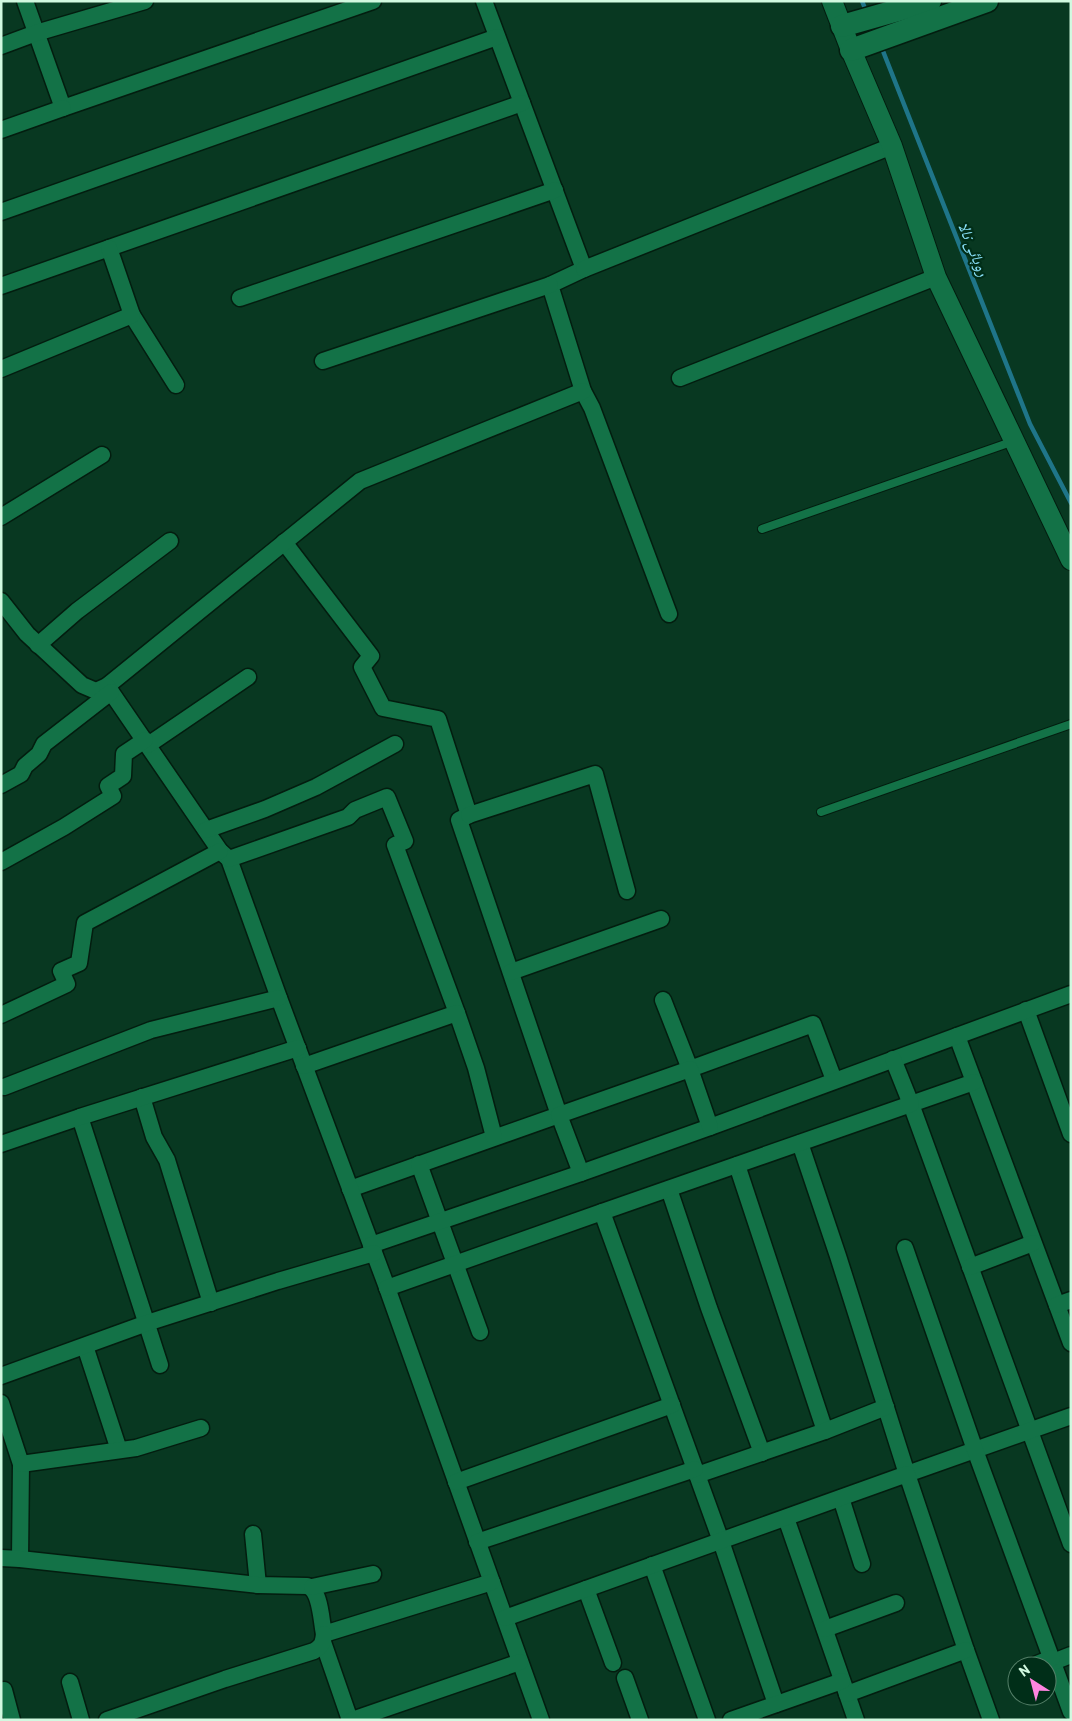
<svg xmlns="http://www.w3.org/2000/svg" width="1072" height="1721" viewBox="0 0 1072 1721" font-family="Barlow,'Noto Naskh Arabic',sans-serif">
<style>
.lines{fill:none;stroke-linecap:round;stroke-linejoin:round}
.stream{stroke:#1f7589;stroke-width:4.5}
.service-casing{stroke:#031d0f;stroke-width:10}
.minor-casing{stroke:#031d0f;stroke-width:19}
.tertiary-casing{stroke:#031d0f;stroke-width:22}
.secondary-casing{stroke:#031d0f;stroke-width:25}
.service{stroke:#137247;stroke-width:8}
.minor{stroke:#137247;stroke-width:16}
.tertiary{stroke:#137247;stroke-width:20}
.secondary{stroke:#137247;stroke-width:22}
.labels{text-anchor:middle;stroke-width:4.5;stroke-linejoin:round;paint-order:stroke}
.water-label{font-size:16px;font-style:italic;fill:#8ae2fb;stroke:#002e18}
</style>
<rect width="100%" height="100%" fill="#083821"/>
<g class="lines">
<!-- stream -->
<g class="stream">
<path d="M862 1 866 11"/>
<path d="M881 46 1030 424 1071 503"/>
</g>
<defs>
<g id="service">
<path d="M762 529 1014 441"/>
<path d="M821 812 1071 724"/>
</g>
<g id="minor">
<path d="M25 1 63 108 373 1"/>
<path d="M484 1 584 269 550 285 583 391 592 408 669 614"/>
<path d="M1 46 36 33 145 1"/>
<path d="M1 130 63 108"/>
<path d="M1 212 497 37"/>
<path d="M584 269 892 146"/>
<path d="M1 286 522 103"/>
<path d="M240 298 555 190"/>
<path d="M132 315 176 385"/>
<path d="M323 361 550 285"/>
<path d="M1 369 132 315 109 248"/>
<path d="M680 378 936 277"/>
<path d="M1 517 102 455"/>
<path d="M284 542 371 656 362 667 383 708 438 719 469 815 459 820 559 1115 350 1189"/>
<path d="M1 601 27 634 82 685 96 691 107 686 360 481 583 391"/>
<path d="M38 645 77 611 170 541"/>
<path d="M107 686 220 851 229 859 279 998 385 1282 541 1720"/>
<path d="M148 745 248 677"/>
<path d="M1 785 21 774 25 766 39 754 44 744 111 692"/>
<path d="M469 815 595 774 627 891"/>
<path d="M206 830 265 809 316 787 395 744"/>
<path d="M229 859 348 817 355 810 387 797 405 841 395 845 457 1013"/>
<path d="M1 862 64 827 113 796 108 786 123 776 124 754 145 740"/>
<path d="M511 972 661 919"/>
<path d="M663 1000 690 1069 813 1024 834 1080"/>
<path d="M1026 1010 1071 1134"/>
<path d="M1 1015 67 984 61 971 79 963 85 923 220 851"/>
<path d="M957 1036 1071 1343"/>
<path d="M304 1066 457 1013 476 1068 494 1137"/>
<path d="M974 1082 911 1104 1071 1544"/>
<path d="M4 1087 151 1030 279 998"/>
<path d="M142 1097 154 1137 167 1160 211 1303"/>
<path d="M80 1117 160 1365"/>
<path d="M800 1143 838 1256 907 1474 1071 1416"/>
<path d="M1 1144 80 1117 298 1048"/>
<path d="M419 1164 480 1332"/>
<path d="M737 1165 825 1431"/>
<path d="M581 1173 710 1127 1071 994"/>
<path d="M669 1189 709 1308 762 1453"/>
<path d="M602 1212 911 1104 893 1059"/>
<path d="M371 1245 581 1173 559 1115 690 1069 710 1127"/>
<path d="M905 1248 975 1450 1071 1712"/>
<path d="M970 1267 1033 1243"/>
<path d="M387 1288 602 1212 721 1541 776 1704"/>
<path d="M1057 1305 1071 1300"/>
<path d="M85 1346 119 1450"/>
<path d="M1 1376 147 1323 278 1281 374 1253"/>
<path d="M1 1403 21 1464 20 1559"/>
<path d="M21 1464 136 1448 201 1428"/>
<path d="M697 1475 825 1431 886 1407"/>
<path d="M456 1482 672 1405"/>
<path d="M841 1498 862 1564"/>
<path d="M786 1518 856 1720"/>
<path d="M253 1534 258 1585"/>
<path d="M477 1542 695 1469"/>
<path d="M1 1558 20 1559 258 1585 307 1586C321 1590 321 1621 324 1634L492 1582"/>
<path d="M652 1565 707 1720"/>
<path d="M312 1587 373 1574"/>
<path d="M586 1589 613 1663"/>
<path d="M505 1618 907 1474 966 1650 991 1720"/>
<path d="M825 1629 896 1603"/>
<path d="M323 1642 350 1720"/>
<path d="M1053 1662 1071 1655"/>
<path d="M1032 1666 1052 1658"/>
<path d="M625 1678 640 1720"/>
<path d="M70 1682 81 1720"/>
<path d="M4 1690 12 1720"/>
<path d="M847 1694 966 1650"/>
<path d="M107 1720 225 1679 314 1651C322 1646 323 1643 324 1634"/>
<path d="M352 1720 520 1662"/>
<path d="M731 1720 842 1681"/>
</g>
<path id="tertiary" d="M832 1 851 50 892 146 936 277 1071 560"/>
<g id="secondary">
<path d="M842 26 930 1"/>
<path d="M851 50 987 1"/>
</g>
</defs>
<!-- service casing -->
<use href="#service" class="service-casing"/>
<!-- minor casing -->
<use href="#minor" class="minor-casing"/>
<!-- tertiary casing -->
<use href="#tertiary" class="tertiary-casing"/>
<!-- secondary casing -->
<use href="#secondary" class="secondary-casing"/>
<!-- service -->
<use href="#service" class="service"/>
<!-- minor -->
<use href="#minor" class="minor"/>
<!-- tertiary -->
<use href="#tertiary" class="tertiary"/>
<!-- secondary -->
<use href="#secondary" class="secondary"/>
</g>
<g class="labels">
<!-- water labels -->
<g class="water-label">
<text transform="translate(974 249) rotate(68)" y="6">روہائی نالا</text>
</g>
</g>
<!-- border -->
<rect width="1072" height="1721" fill="none" stroke="#d1f9e0" stroke-width="5"/>
<!-- north arrow -->
<g transform="translate(1032 1681) rotate(324)"><circle r="24" fill="#002e18" stroke="#547f68"/>
<path d="M0-4L9 19L0 12L-9 19Z" fill="#fe85e0"/>
<text y="-8" font-size="14" font-weight="bold" text-anchor="middle" fill="#d1f9e0">N</text>
</g>
</svg>
